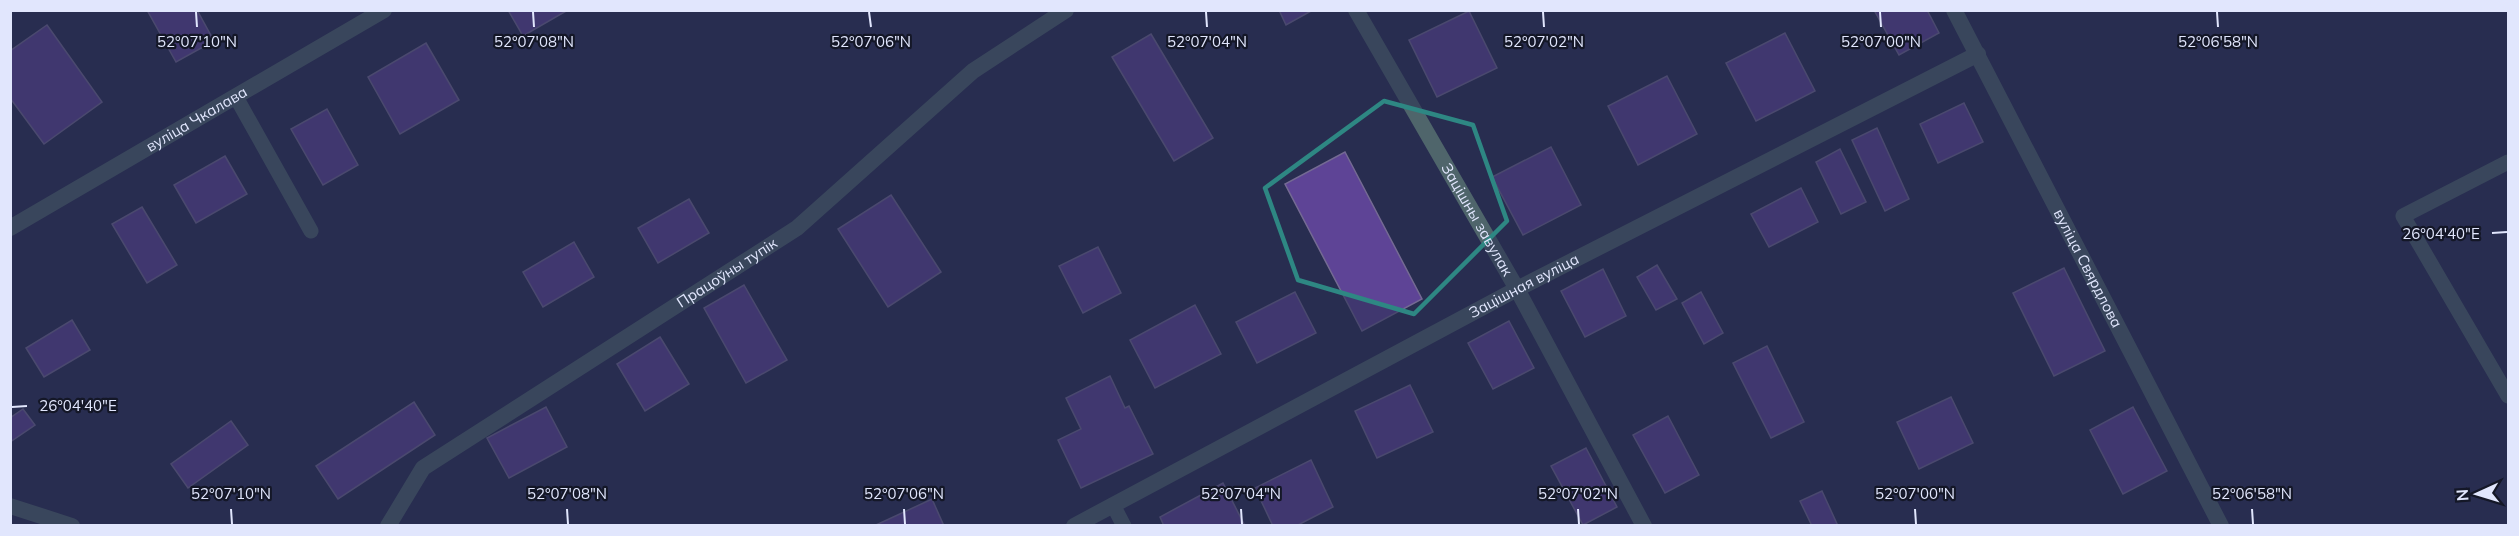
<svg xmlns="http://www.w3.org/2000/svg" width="2519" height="536" viewBox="0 0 2519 536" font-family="Mulish,sans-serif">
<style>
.building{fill:#5e4496;stroke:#746a93;stroke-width:1.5}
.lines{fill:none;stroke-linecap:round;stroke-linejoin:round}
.service{stroke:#4f656b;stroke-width:15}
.minor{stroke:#4f656b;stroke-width:16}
.marked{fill:none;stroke:#2e8783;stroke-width:4.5;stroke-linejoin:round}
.ticks{fill:none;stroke:#e1e6fd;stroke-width:2}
.labels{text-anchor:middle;stroke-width:4.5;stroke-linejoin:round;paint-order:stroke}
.street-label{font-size:15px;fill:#e1e6fd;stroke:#141727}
.ticks-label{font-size:15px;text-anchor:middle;fill:#e1e6fd;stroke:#141727;stroke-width:4.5;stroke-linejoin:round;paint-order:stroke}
</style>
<rect width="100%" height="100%" fill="#282d50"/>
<!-- building -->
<g class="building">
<path d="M147 10H197L214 41 176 62Z"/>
<path d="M508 10H568L523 36Z"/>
<path d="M1279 10H1313L1286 25Z"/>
<path d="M1874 10H1927L1939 33 1899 55Z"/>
<path d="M1469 11 1497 68 1437 97 1409 40Z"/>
<path d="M47 25 102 102 44 144 10 98V51Z"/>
<path d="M1785 33 1815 91 1756 121 1726 63Z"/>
<path d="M1151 34 1213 138 1174 161 1112 57Z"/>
<path d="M426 43 459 100 400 134 368 77Z"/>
<path d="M1667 76 1697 134 1638 165 1608 106Z"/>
<path d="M1964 103 1983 142 1938 163 1920 124Z"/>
<path d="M327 109 358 165 323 185 291 129Z"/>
<path d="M1877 128 1909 199 1885 211 1852 140Z"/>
<path d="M1551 147 1581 205 1523 235 1492 177Z"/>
<path d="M1840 149 1866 202 1841 214 1816 162Z"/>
<path d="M1345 152 1422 299 1362 331 1285 184Z"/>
<path d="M225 156 247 194 196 223 174 185Z"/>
<path d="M1801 188 1818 222 1769 247 1751 214Z"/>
<path d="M891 195 941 272 888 307 838 229Z"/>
<path d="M689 199 709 233 658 263 638 228Z"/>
<path d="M142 207 177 265 147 283 112 224Z"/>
<path d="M574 242 594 277 543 307 523 272Z"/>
<path d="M1098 247 1121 293 1083 313 1059 266Z"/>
<path d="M1657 265 1677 299 1656 310 1637 277Z"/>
<path d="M2064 268 2105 351 2054 376 2013 293Z"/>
<path d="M1603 269 1626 316 1585 337 1561 291Z"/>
<path d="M744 285 787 360 746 383 704 308Z"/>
<path d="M1295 292 1316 333 1257 363 1236 322Z"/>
<path d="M1701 292 1723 333 1704 344 1682 303Z"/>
<path d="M1195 305 1221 354 1155 388 1130 340Z"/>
<path d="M72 320 90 350 44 377 26 348Z"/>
<path d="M1509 321 1534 368 1493 389 1468 343Z"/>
<path d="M660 337 689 384 645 411 617 364Z"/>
<path d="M1767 346 1804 422 1771 438 1733 363Z"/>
<path d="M1110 376 1125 408 1129 406 1153 454 1081 488 1058 440 1081 429 1066 398Z"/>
<path d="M1410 385 1433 432 1377 458 1355 411Z"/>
<path d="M1951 397 1973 443 1919 469 1897 422Z"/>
<path d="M414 402 435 435 338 499 316 466Z"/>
<path d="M546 407 567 447 509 478 487 438Z"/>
<path d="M2133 407 2167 471 2123 494 2090 430Z"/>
<path d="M23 409 35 425 10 442V418Z"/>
<path d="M1668 416 1699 475 1665 493 1633 435Z"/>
<path d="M231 421 248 445 188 488 171 464Z"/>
<path d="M1586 448 1617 507 1583 525 1551 466Z"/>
<path d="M1311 460 1333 507 1296 526H1273L1255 488Z"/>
<path d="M1223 483 1245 526H1164L1160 517Z"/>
<path d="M1822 491 1838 526H1812L1800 501Z"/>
<path d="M932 499 944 526 876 525Z"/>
</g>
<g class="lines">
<!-- service -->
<g class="service">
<path d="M236 97 311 231"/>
<path d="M2508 162 2403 216 2508 396"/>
<path d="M1113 505 1124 526"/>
</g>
<!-- minor -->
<g class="minor">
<path id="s1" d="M1356 10 1517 289 1644 526"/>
<path id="s2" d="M1954 10 2221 526"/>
<path id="s3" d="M10 228 384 10"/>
<path d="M10 506 72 526"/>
<path id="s4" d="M388 526 423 468 797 228 973 71 1066 10"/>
<path id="s5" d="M1074 526 1517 289 1978 54"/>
</g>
</g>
<!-- marked area -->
<path d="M0 0H2519V536H0ZM1384 101 1473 125 1507 221 1414 314 1298 280 1265 188Z" fill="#282d50" fill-opacity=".55" fill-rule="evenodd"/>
<path class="marked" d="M1384 101 1473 125 1507 221 1414 314 1298 280 1265 188Z"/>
<!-- ticks -->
<path class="ticks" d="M196 12 197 27M533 12 534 27M869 12 871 27M1206 12 1207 27M1543 12 1544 27M1880 12 1881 27M2217 12 2218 27M2492 233 2507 232M12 407 27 406M231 509 232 524M567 509 568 524M904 509 905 524M1241 509 1242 524M1578 509 1579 524M1915 509 1916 524M2252 509 2253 524"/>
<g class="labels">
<!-- street labels -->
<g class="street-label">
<text dy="5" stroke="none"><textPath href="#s3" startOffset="216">вуліца Чкалава</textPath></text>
<text dy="5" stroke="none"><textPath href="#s1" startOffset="242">Зацішны завулак</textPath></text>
<text dy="5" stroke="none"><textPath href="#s2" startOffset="291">вуліца Свярдлова</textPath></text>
<text dy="5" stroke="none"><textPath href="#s4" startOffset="429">Працоўны тупік</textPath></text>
<text dy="5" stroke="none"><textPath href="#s5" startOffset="510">Зацішная вуліца</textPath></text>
</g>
</g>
<g class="ticks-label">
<text x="197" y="47">52°07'10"N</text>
<text x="534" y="47">52°07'08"N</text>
<text x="871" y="47">52°07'06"N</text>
<text x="1207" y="47">52°07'04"N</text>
<text x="1544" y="47">52°07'02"N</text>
<text x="1881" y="47">52°07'00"N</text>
<text x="2218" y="47">52°06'58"N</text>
<text x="2441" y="239">26°04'40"E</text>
<text x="78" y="411">26°04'40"E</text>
<text x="231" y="499">52°07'10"N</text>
<text x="567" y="499">52°07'08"N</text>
<text x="904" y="499">52°07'06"N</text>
<text x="1241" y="499">52°07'04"N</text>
<text x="1578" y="499">52°07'02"N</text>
<text x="1915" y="499">52°07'00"N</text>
<text x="2252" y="499">52°06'58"N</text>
</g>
<!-- border -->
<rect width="2519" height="536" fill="none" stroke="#e1e6fd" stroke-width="24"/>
<!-- north arrow -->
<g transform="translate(2477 494) rotate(266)" stroke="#141727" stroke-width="4.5" paint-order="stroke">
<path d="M0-4.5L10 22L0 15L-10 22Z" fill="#e1e6fd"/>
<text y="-9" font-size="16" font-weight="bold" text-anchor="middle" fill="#e1e6fd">N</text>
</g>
</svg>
